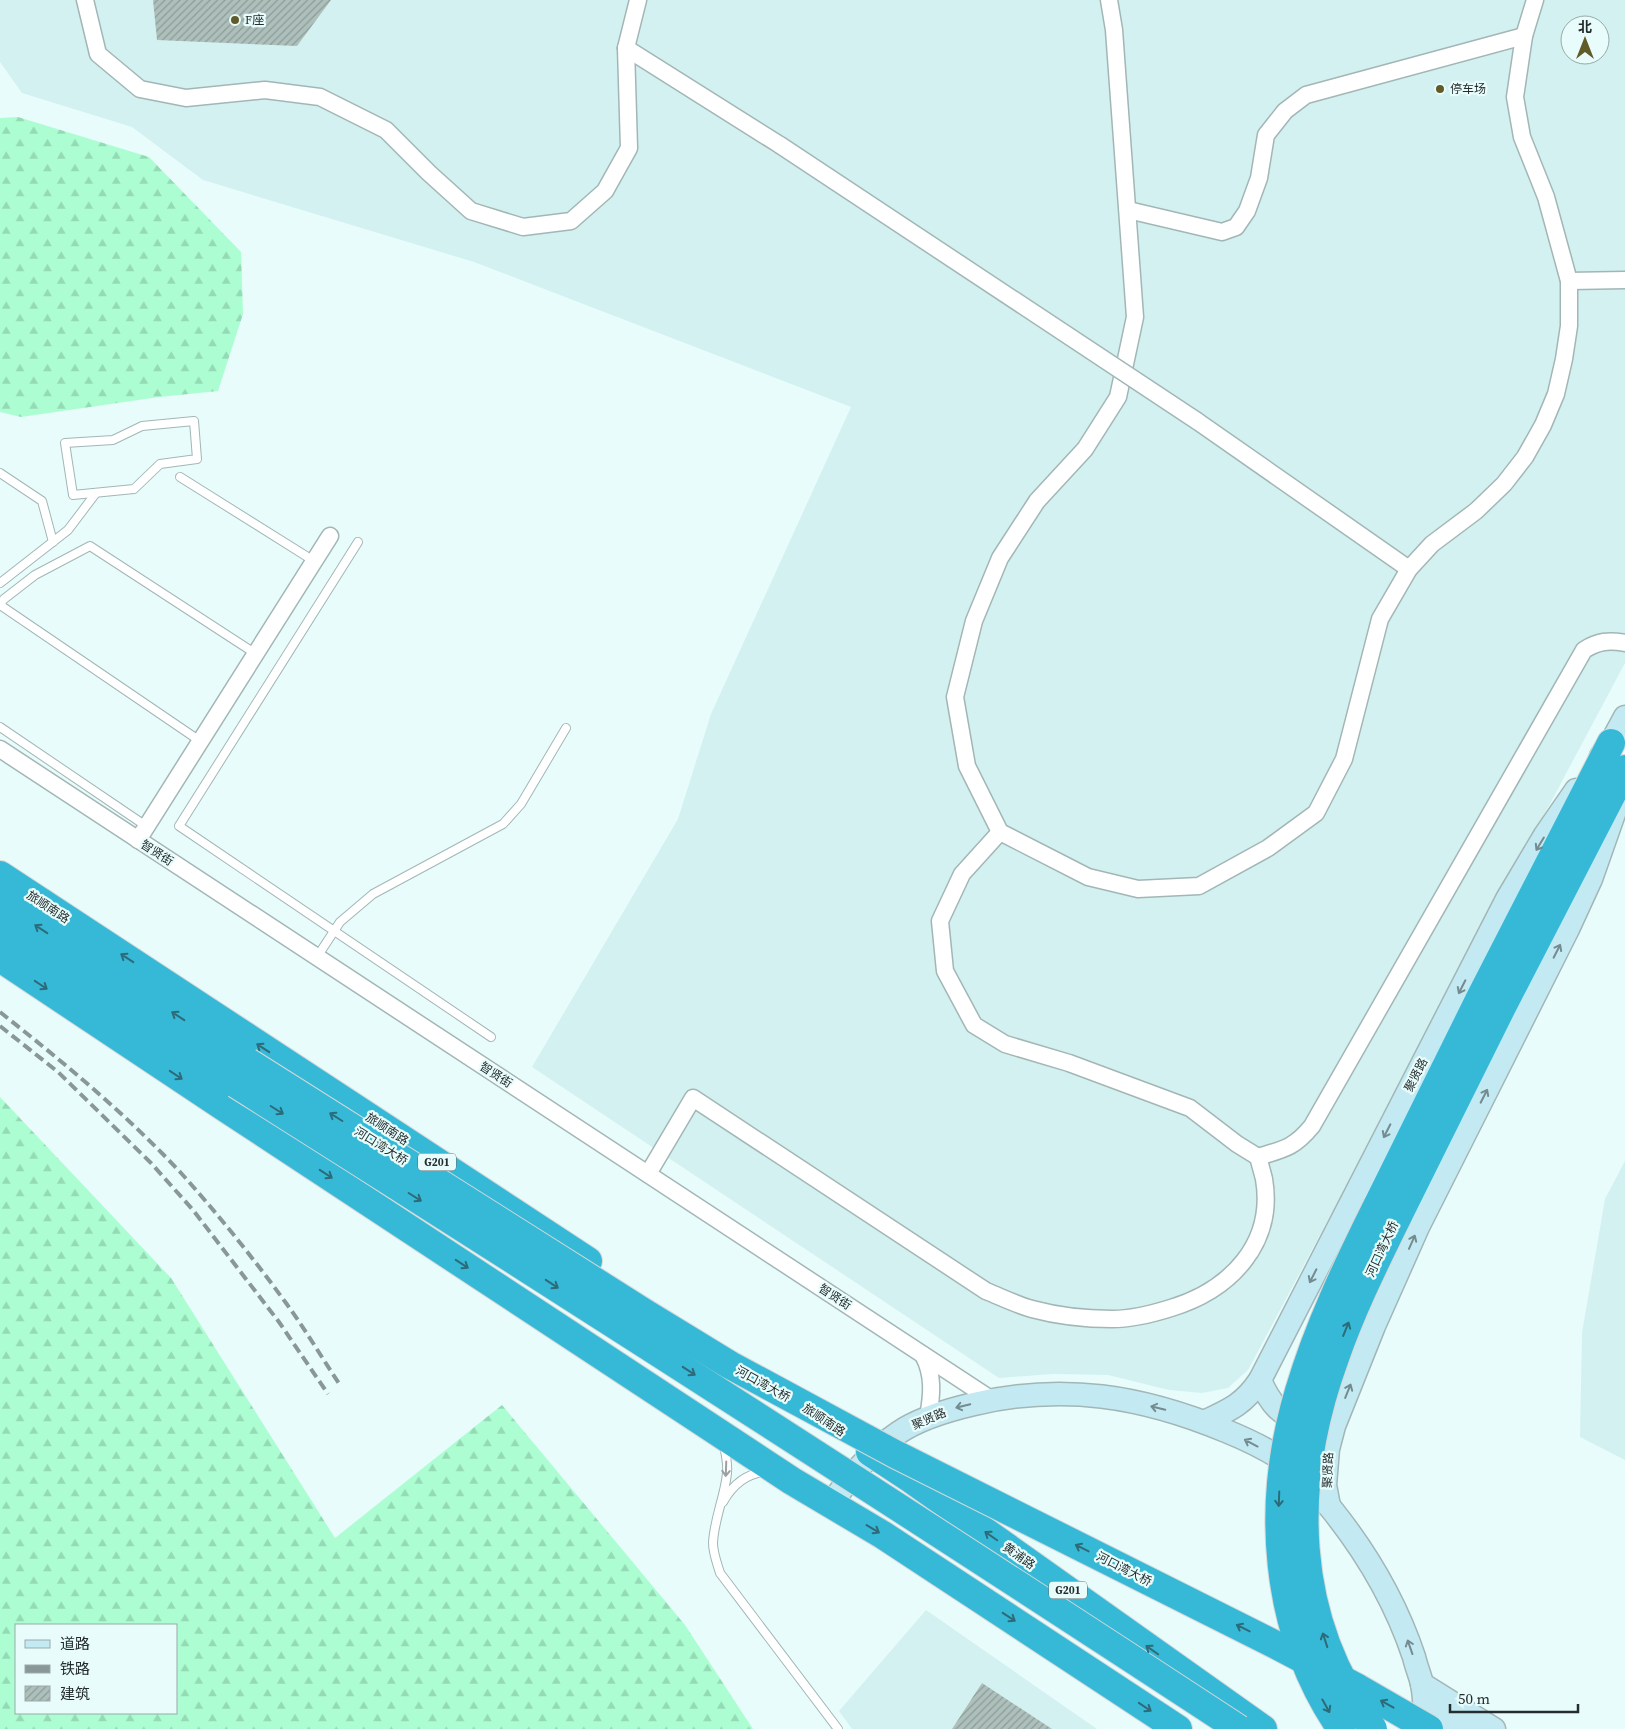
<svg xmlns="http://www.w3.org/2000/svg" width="1625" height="1729" viewBox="0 0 1625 1729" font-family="'Source Serif 4','Noto Sans SC',serif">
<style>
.built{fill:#d3f1f1;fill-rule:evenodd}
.forest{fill:url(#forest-firs);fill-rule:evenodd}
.building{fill:url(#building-hatch)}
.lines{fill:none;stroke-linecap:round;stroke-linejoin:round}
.lane-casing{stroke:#a3b6b6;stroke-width:10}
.street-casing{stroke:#a3b6b6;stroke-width:19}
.secondary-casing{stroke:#a3b6b6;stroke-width:25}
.highway-casing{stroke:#d8d9d9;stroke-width:30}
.lane{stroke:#fff;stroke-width:8}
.street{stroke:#fff;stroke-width:16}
.secondary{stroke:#c3eaf3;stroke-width:22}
.highway{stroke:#36b9d7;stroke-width:28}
.rail{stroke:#8a9798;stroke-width:4;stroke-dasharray:10 5;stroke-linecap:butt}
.street-bridge-casing{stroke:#a3b6b6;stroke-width:19;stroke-linecap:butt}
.highway-bridge-casing{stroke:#d8d9d9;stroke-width:30;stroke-linecap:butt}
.street-bridge{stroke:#fff;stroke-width:16}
.highway-bridge{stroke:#36b9d7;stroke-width:28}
.oneway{stroke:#748b90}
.oneway2{stroke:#2d6b79}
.oneway3{stroke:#9da0a0}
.poi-dot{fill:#615b28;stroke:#e8fcfc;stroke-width:2}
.labels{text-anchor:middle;stroke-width:4.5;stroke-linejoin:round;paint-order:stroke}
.shield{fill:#e8fcfc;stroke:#606a6b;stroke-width:1}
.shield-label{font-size:11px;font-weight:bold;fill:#252c2d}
.poi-label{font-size:12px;fill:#252c2d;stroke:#e8fcfc;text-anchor:start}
.street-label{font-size:12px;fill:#252c2d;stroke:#e8fcfc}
</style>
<defs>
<pattern id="forest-firs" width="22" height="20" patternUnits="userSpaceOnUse" patternTransform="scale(1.25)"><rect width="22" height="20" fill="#acfed2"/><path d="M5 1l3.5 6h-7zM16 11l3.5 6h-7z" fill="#94dab5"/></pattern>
<pattern id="building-hatch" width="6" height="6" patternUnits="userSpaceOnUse" patternTransform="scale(1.25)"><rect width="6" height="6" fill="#aec0bb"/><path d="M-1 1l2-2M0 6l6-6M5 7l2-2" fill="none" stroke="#8d9c98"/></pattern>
</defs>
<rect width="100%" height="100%" fill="#e8fcfc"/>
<!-- built -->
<g class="built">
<path d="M0 0H1625V663L1248 1370 1228 1388 1202 1393 1169 1390 1108 1375 1053 1374 999 1378 532 1067 678 819 711 714 851 407 474 262 203 180 132 127 22 93 0 62ZM1570 25H1600V55H1570Z"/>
<path d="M1625 1161V1460L1580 1437 1582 1333 1605 1199Z"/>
<path d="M926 1610 1097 1729H852L839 1711Z"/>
</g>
<!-- forest -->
<g class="forest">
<path d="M18 117 149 157 241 252 243 314 218 391 159 397 21 417 0 412V118Z"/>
<path d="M0 1097 171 1278 335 1538 502 1405 685 1625 753 1729H0ZM16 1625H176V1713H16Z"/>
</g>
<!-- building -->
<g class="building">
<path d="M153 0H331L297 46 157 40Z"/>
<path d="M982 1683 1052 1729H952Z"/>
</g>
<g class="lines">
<defs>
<g id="lane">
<path d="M194 421 197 459 160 464 134 489 73 495 65 443 113 440 142 426Z"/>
<path d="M0 473 42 501 53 542"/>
<path d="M180 477 314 561"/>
<path d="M358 542 179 826 491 1037"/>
<path d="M0 583 68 530 96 493"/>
<path d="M0 604 4 599 35 575 90 546 256 654"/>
<path d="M0 605 200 741"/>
<path d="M0 727 146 826"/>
<path d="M317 957 340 922 373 894 503 824 521 804 566 728"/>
<path d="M724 1446C726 1455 728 1464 727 1473 725 1496 714 1519 713 1543 713 1553 717 1563 720 1573L838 1729"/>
<path d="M723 1502C732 1486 745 1474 764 1472"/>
</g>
<g id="street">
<path d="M85 0 98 54 140 89 186 98 265 90 320 97 386 130 429 173 471 211 523 227 571 221 605 191 629 148 626 48 638 0"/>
<path d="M1109 0 1114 30 1135 317 1118 397 1085 449 1037 501 1000 558 974 621 955 697 967 766 1000 832 1088 877 1138 889 1199 886 1268 848 1316 813 1344 759 1380 619 1409 569 1432 544 1476 511 1504 484 1525 457 1543 425 1556 394 1564 359 1569 326V281L1546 197 1522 137 1515 97 1524 36 1535 0"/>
<path d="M626 48 780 145"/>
<path d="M1128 210 1222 232 1236 227 1247 211 1259 178 1266 135 1285 111 1306 95 1524 36"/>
<path d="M1569 281 1625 280"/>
<path d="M1197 421 1409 569"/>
<path d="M0 749 992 1400"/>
<path d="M138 840 330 536"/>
<path d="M1258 1157C1284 1149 1294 1148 1312 1126L1584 650C1598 641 1609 640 1625 643"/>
<path d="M648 1174 693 1098 986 1291C1001 1297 1017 1305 1032 1309 1058 1316 1086 1319 1112 1319 1132 1319 1152 1314 1171 1308 1230 1290 1275 1244 1264 1179 1262 1171 1260 1164 1258 1157L1237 1144 1190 1108 1069 1063 1005 1044 974 1025 945 971 940 921 962 874 1000 832"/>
<path d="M923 1355C934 1375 932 1395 928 1417"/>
</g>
<g id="secondary">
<path d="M1601 756 1611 743 1625 717"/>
<path d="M1260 1380C1270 1404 1281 1416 1306 1424"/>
<path d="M1204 1422C1230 1410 1244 1404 1260 1380L1507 899 1545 835 1576 790"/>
<path d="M831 1504C850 1477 870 1452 898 1433 920 1418 948 1410 974 1404 1063 1383 1142 1396 1226 1431 1248 1440 1272 1451 1291 1466 1307 1479 1320 1494 1333 1511 1368 1555 1396 1603 1414 1657 1416 1666 1420 1675 1422 1684 1425 1699 1425 1714 1425 1729"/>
<path d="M1329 1506 1325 1485 1328 1449 1334 1426 1374 1326 1418 1227 1568 929 1591 879 1617 805"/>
<path d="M1422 1684 1494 1729"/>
<path d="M1425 1705 1463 1729"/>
</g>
<g id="highway">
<path d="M0 875 588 1261"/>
<path d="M0 902 248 1062"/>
<path d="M0 930 236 1084"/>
<path d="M0 958 224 1107 792 1481 883 1535 1178 1729"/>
<path d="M1377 1206 1481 996 1611 743"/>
<path d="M1398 1216 1502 1007 1625 769"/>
<path d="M870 1452 911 1479 1263 1729"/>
</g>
</defs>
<!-- lane casing -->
<use href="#lane" class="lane-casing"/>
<!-- street casing -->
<use href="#street" class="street-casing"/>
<!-- secondary casing -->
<use href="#secondary" class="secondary-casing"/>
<!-- highway casing -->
<use href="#highway" class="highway-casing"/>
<!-- lane -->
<use href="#lane" class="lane"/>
<!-- street -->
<use href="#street" class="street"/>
<!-- secondary -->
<use href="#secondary" class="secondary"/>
<!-- highway -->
<use href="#highway" class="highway"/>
<!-- rail -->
<g class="rail">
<path d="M0 1012C63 1062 126 1114 181 1173 217 1213 254 1259 286 1303 305 1329 322 1358 340 1385"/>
<path d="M0 1026 58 1072 151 1163 193 1210 279 1322 328 1394"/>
</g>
<defs>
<path id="street-bridge" d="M780 145 1197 421"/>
<g id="highway-bridge">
<path d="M248 1062 645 1313 730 1365 895 1454 1276 1645 1358 1688 1429 1729"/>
<path d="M236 1084C572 1296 906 1511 1239 1729"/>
<path d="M1341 1729C1273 1630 1265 1504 1299 1391 1318 1327 1347 1266 1377 1206"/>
<path d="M1373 1729C1290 1618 1289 1484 1335 1358 1352 1309 1375 1263 1398 1216"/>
</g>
</defs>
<!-- street-bridge casing -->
<use href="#street-bridge" class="street-bridge-casing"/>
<!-- highway-bridge casing -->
<use href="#highway-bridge" class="highway-bridge-casing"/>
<!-- street-bridge -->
<use href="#street-bridge" class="street-bridge"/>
<!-- highway-bridge -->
<use href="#highway-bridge" class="highway-bridge"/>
</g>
<!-- one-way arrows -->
<defs><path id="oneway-shaft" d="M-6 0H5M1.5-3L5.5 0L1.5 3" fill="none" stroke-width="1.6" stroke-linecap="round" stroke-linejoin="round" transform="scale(1.25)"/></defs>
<g class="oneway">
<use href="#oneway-shaft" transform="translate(1540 844) rotate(121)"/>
<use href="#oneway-shaft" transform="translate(1557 951) rotate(-63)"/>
<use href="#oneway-shaft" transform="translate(1462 987) rotate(117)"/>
<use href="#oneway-shaft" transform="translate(1484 1096) rotate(-63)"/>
<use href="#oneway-shaft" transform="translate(1387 1131) rotate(117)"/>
<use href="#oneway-shaft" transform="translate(1412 1242) rotate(-66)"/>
<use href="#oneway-shaft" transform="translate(1313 1276) rotate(117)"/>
<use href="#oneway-shaft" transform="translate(1348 1391) rotate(-68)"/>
<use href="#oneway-shaft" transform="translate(963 1406) rotate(166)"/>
<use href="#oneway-shaft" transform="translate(1158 1408) rotate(-166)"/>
<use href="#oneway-shaft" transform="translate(1251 1443) rotate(-152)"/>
<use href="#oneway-shaft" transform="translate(1410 1647) rotate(-109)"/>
</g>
<g class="oneway2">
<use href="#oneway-shaft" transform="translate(41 929) rotate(-147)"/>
<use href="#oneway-shaft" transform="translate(127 958) rotate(-147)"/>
<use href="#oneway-shaft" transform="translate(41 985) rotate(34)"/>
<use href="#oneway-shaft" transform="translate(178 1016) rotate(-147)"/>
<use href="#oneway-shaft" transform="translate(263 1048) rotate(-147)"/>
<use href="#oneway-shaft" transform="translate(176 1075) rotate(34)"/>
<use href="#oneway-shaft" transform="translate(277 1110) rotate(32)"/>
<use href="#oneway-shaft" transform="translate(336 1117) rotate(-148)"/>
<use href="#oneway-shaft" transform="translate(326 1174) rotate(33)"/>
<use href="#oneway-shaft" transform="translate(415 1197) rotate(32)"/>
<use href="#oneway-shaft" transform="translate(462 1264) rotate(33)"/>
<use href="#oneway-shaft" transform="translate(552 1284) rotate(33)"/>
<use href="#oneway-shaft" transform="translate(1346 1329) rotate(-68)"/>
<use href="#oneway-shaft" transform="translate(689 1371) rotate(33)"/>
<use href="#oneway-shaft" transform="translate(1279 1499) rotate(92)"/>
<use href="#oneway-shaft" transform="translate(873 1529) rotate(31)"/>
<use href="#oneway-shaft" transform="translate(991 1536) rotate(-145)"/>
<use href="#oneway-shaft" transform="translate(1082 1548) rotate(-153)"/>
<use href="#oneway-shaft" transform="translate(1009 1617) rotate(33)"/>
<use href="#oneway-shaft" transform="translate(1243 1628) rotate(-153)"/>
<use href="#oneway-shaft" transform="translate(1325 1640) rotate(-108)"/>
<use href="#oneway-shaft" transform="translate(1152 1650) rotate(-145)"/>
<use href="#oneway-shaft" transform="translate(1387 1704) rotate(-151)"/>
<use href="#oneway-shaft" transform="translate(1326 1706) rotate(61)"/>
<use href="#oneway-shaft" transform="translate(1145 1707) rotate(34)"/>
</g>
<use class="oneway3" href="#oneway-shaft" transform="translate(726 1469) rotate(92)"/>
<!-- markers -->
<g class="poi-dot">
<circle cx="235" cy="20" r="5"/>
<circle cx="1440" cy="89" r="5"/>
</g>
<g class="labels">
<!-- shield labels -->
<g class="shield">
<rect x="418" y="1153.5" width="38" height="17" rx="4"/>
<rect x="1049" y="1581.5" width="38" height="17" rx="4"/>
</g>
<g class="shield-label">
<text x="437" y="1166">G201</text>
<text x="1068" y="1594">G201</text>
</g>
<!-- poi labels -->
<g class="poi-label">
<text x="245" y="24">F座</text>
<text x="1450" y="93">停车场</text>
</g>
<!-- street labels -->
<g class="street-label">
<text transform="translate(157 853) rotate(33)" y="4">智贤街</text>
<text transform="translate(48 907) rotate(33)" y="4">旅顺南路</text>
<text transform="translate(496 1075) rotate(33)" y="4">智贤街</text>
<text transform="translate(1416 1075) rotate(-63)" y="4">聚贤路</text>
<text transform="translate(387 1129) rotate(33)" y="4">旅顺南路</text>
<text transform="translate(381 1146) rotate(32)" y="4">河口湾大桥</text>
<text transform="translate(1382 1249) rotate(-65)" y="4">河口湾大桥</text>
<text transform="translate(835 1297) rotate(33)" y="4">智贤街</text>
<text transform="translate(763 1384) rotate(29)" y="4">河口湾大桥</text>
<text transform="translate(929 1419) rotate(-23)" y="4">聚贤路</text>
<text transform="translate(824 1420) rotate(34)" y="4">旅顺南路</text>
<text transform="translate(1328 1470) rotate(-88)" y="4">聚贤路</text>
<text transform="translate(1019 1556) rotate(35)" y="4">黄浦路</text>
<text transform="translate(1124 1569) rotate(27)" y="4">河口湾大桥</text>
</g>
</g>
<!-- legend -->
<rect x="15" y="1624" width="162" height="90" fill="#e8fcfc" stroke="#9aa9a9"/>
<rect x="25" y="1640" width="25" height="8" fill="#c3eaf3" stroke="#9aa9a9"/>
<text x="60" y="1649" font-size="15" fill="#252c2d">道路</text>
<rect x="25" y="1665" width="25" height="8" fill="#8a9798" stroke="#9aa9a9"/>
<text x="60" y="1674" font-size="15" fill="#252c2d">铁路</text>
<rect x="25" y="1686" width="25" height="15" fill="url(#building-hatch)" stroke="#9aa9a9"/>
<text x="60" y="1699" font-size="15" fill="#252c2d">建筑</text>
<!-- north arrow -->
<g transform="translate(1585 40)"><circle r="24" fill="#e8fcfc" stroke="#9aa9a9"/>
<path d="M0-4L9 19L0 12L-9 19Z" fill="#615b28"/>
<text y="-8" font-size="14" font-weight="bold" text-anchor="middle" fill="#252c2d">北</text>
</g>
<!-- scale -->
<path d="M1450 1704v8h128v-8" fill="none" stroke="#252c2d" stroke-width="2.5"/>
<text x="1458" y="1704" font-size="15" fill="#252c2d" stroke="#e8fcfc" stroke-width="4" paint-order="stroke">50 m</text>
</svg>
